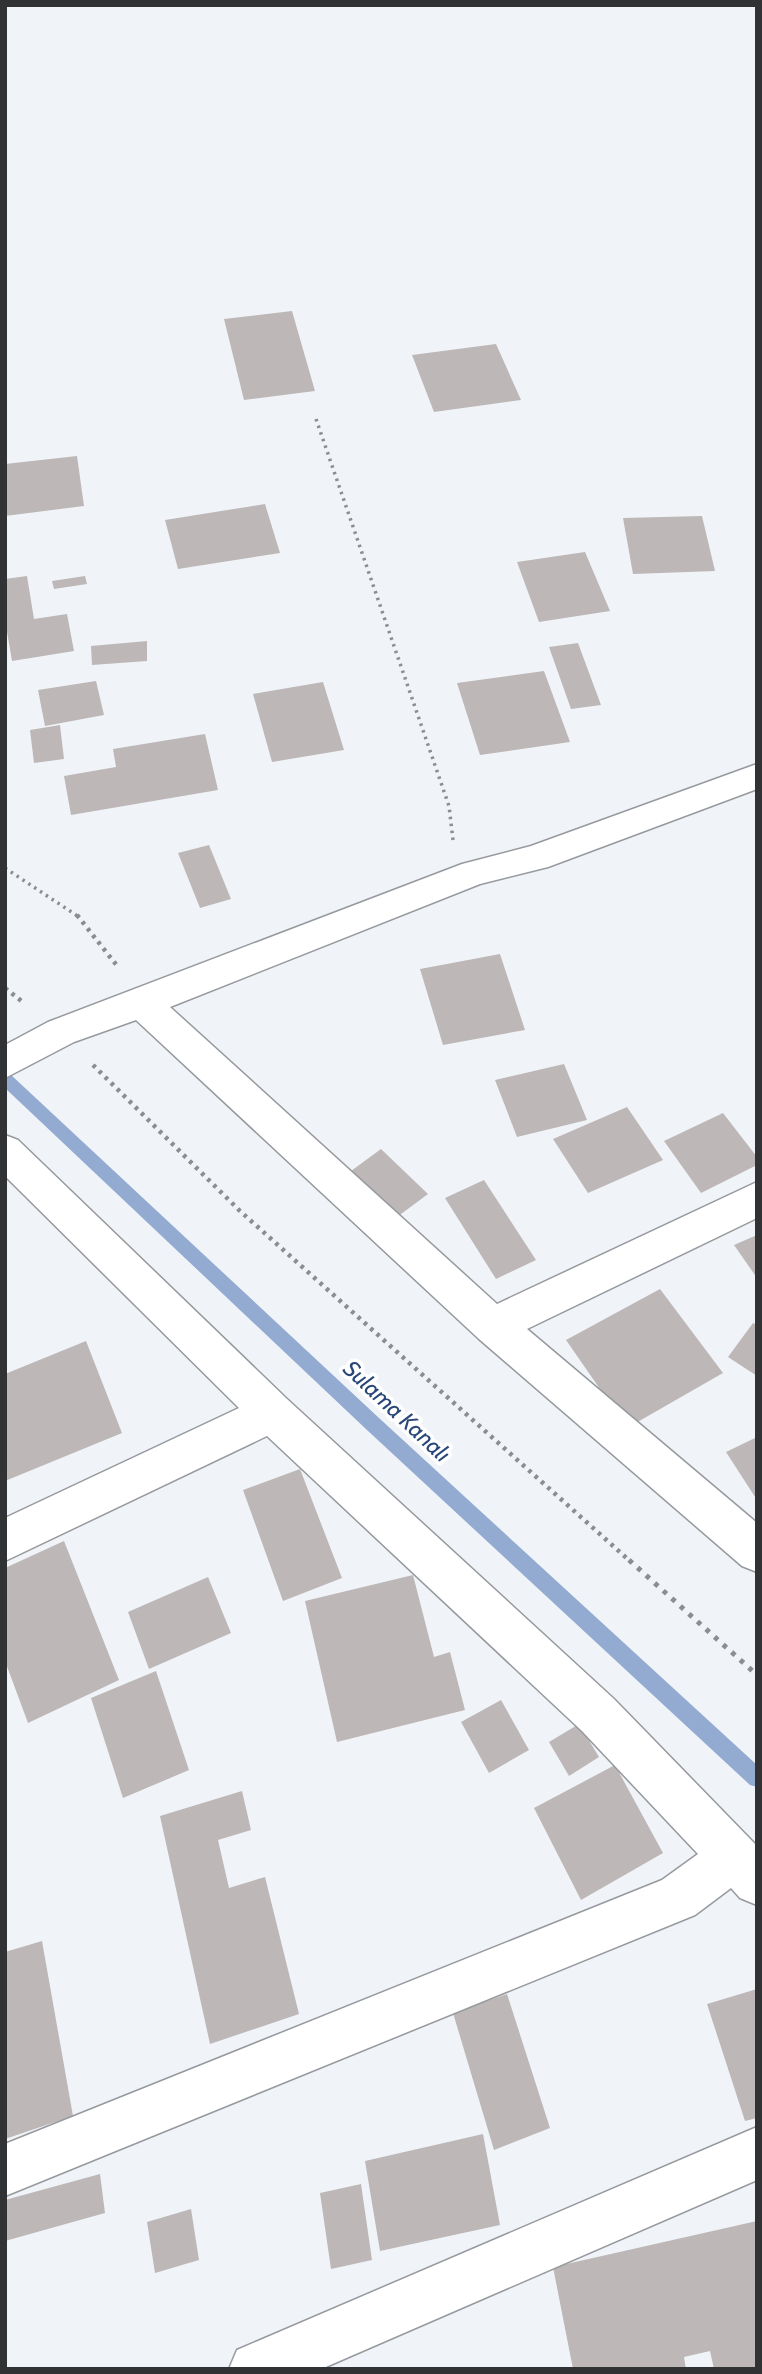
<svg xmlns="http://www.w3.org/2000/svg" width="762" height="2374" viewBox="0 0 762 2374" font-family="Cabin,sans-serif">
<style>
.lines{fill:none;stroke-linecap:round;stroke-linejoin:round}
.stream{fill:#93aad1;fill-rule:evenodd}
.building{fill:#bdb7b7}
.minor-casing{stroke:#96999d;stroke-width:3}
.path-far2{stroke:#8b8e90;stroke-width:3.5;stroke-dasharray:2.5 4.5;stroke-linecap:butt}
.path-far1{stroke:#8b8e90;stroke-width:4.5;stroke-dasharray:3.5 5;stroke-linecap:butt}
.path{stroke:#8b8e90;stroke-width:5;stroke-dasharray:4.5 7;stroke-linecap:butt}
.minor{fill:#fff;fill-rule:evenodd}
.labels{text-anchor:middle;stroke-width:7;stroke-linejoin:round;paint-order:stroke}
.water-label{font-size:23px;font-style:italic;fill:#294679;stroke:#fff}
</style>
<rect width="100%" height="100%" fill="#f0f4f8"/>
<g class="lines">
<!-- stream -->
<path class="stream" d="M5 1072 10 1074 379 1418 757 1765V1787L750 1785 367 1430 5 1088Z"/>
</g>
<!-- building -->
<g class="building">
<path d="M292 311 315 391 244 400 224 319Z"/>
<path d="M496 344 521 400 434 412 412 355Z"/>
<path d="M77 456 84 506 5 516V464Z"/>
<path d="M265 504 280 553 178 569 165 520Z"/>
<path d="M702 516 715 571 633 574 623 518Z"/>
<path d="M585 552 610 611 539 622 517 562Z"/>
<path d="M27 576 34 619 67 614 74 651 12 661 5 620V579Z"/>
<path d="M85 576 87 584 54 589 52 581Z"/>
<path d="M147 641V661L92 665 91 646Z"/>
<path d="M578 643 601 705 571 709 549 647Z"/>
<path d="M544 671 570 742 480 755 457 683Z"/>
<path d="M96 681 104 715 45 726 38 690Z"/>
<path d="M323 682 344 750 272 762 253 694Z"/>
<path d="M60 725 64 759 34 763 30 730Z"/>
<path d="M205 734 218 790 71 815 64 776 116 767 113 749Z"/>
<path d="M209 845 231 899 200 908 178 853Z"/>
<path d="M500 954 525 1030 443 1045 420 969Z"/>
<path d="M564 1064 587 1120 517 1137 495 1080Z"/>
<path d="M627 1107 663 1160 588 1193 553 1139Z"/>
<path d="M723 1113 757 1157V1165L701 1193 664 1141Z"/>
<path d="M381 1149 428 1194 397 1217 351 1171Z"/>
<path d="M484 1180 536 1260 496 1279 445 1198Z"/>
<path d="M757 1235V1278L734 1245Z"/>
<path d="M660 1289 723 1373 627 1428 566 1340Z"/>
<path d="M753 1323 757 1325V1376L728 1357Z"/>
<path d="M86 1341 122 1433 5 1481V1374Z"/>
<path d="M757 1437V1500L726 1452Z"/>
<path d="M300 1469 342 1578 283 1601 243 1490Z"/>
<path d="M64 1541 119 1680 28 1723 5 1661V1568Z"/>
<path d="M413 1575 434 1657 450 1652 465 1710 337 1742 305 1601Z"/>
<path d="M208 1577 231 1633 149 1669 128 1612Z"/>
<path d="M156 1671 189 1770 123 1798 91 1698Z"/>
<path d="M501 1700 529 1750 489 1773 461 1722Z"/>
<path d="M579 1724 599 1757 569 1776 549 1742Z"/>
<path d="M615 1765 663 1853 581 1900 534 1808Z"/>
<path d="M242 1791 251 1830 218 1840 229 1888 265 1877 299 2014 210 2044 160 1816Z"/>
<path d="M42 1941 73 2116 5 2139V1952Z"/>
<path d="M757 1989V2118L745 2121 707 2004Z"/>
<path d="M507 1994 550 2128 494 2150 453 2013Z"/>
<path d="M483 2134 500 2225 380 2251 365 2161Z"/>
<path d="M100 2174 105 2213 5 2241V2200Z"/>
<path d="M361 2184 372 2260 331 2269 320 2193Z"/>
<path d="M191 2209 199 2260 155 2273 147 2222Z"/>
<path d="M757 2221V2369H714L710 2351 684 2357 686 2369H573L553 2267Z"/>
</g>
<g class="lines">
<defs>
<g id="minor">
<path d="M757 764V789L548 867 480 884 170 1007 497 1304 757 1182V1218L527 1329 757 1523V1572L742 1566 479 1339 136 1020 74 1042 5 1078V1045L48 1022 462 864 531 846Z"/>
<path d="M5 1135 18 1140 287 1399 614 1699 757 1846V1905L740 1898 731 1888 695 1915 5 2196V2144L662 1880 698 1854 582 1731 267 1436 5 1561V1518L239 1408 5 1176Z"/>
<path d="M757 2127V2180L321 2369H229L237 2350Z"/>
</g>
</defs>
<!-- minor casing -->
<use href="#minor" class="minor-casing"/>
<!-- path-far2 -->
<g class="path-far2">
<path d="M316 419 449 806 453 840"/>
<path d="M5 868 79 917"/>
</g>
<!-- path-far1 -->
<g class="path-far1">
<path d="M77 915 118 967"/>
<path d="M5 988 24 1003"/>
<path d="M93 1065 240 1211 631 1562"/>
</g>
<!-- path -->
<path class="path" d="M629 1560 757 1675"/>
<!-- minor -->
<use href="#minor" class="minor"/>
</g>
<g class="labels">
<!-- water labels -->
<g class="water-label">
<text transform="translate(397 1411) rotate(43)" y="8">Sulama Kanalı</text>
</g>
</g>
<!-- border -->
<rect width="762" height="2374" fill="none" stroke="#303233" stroke-width="14"/>
</svg>
